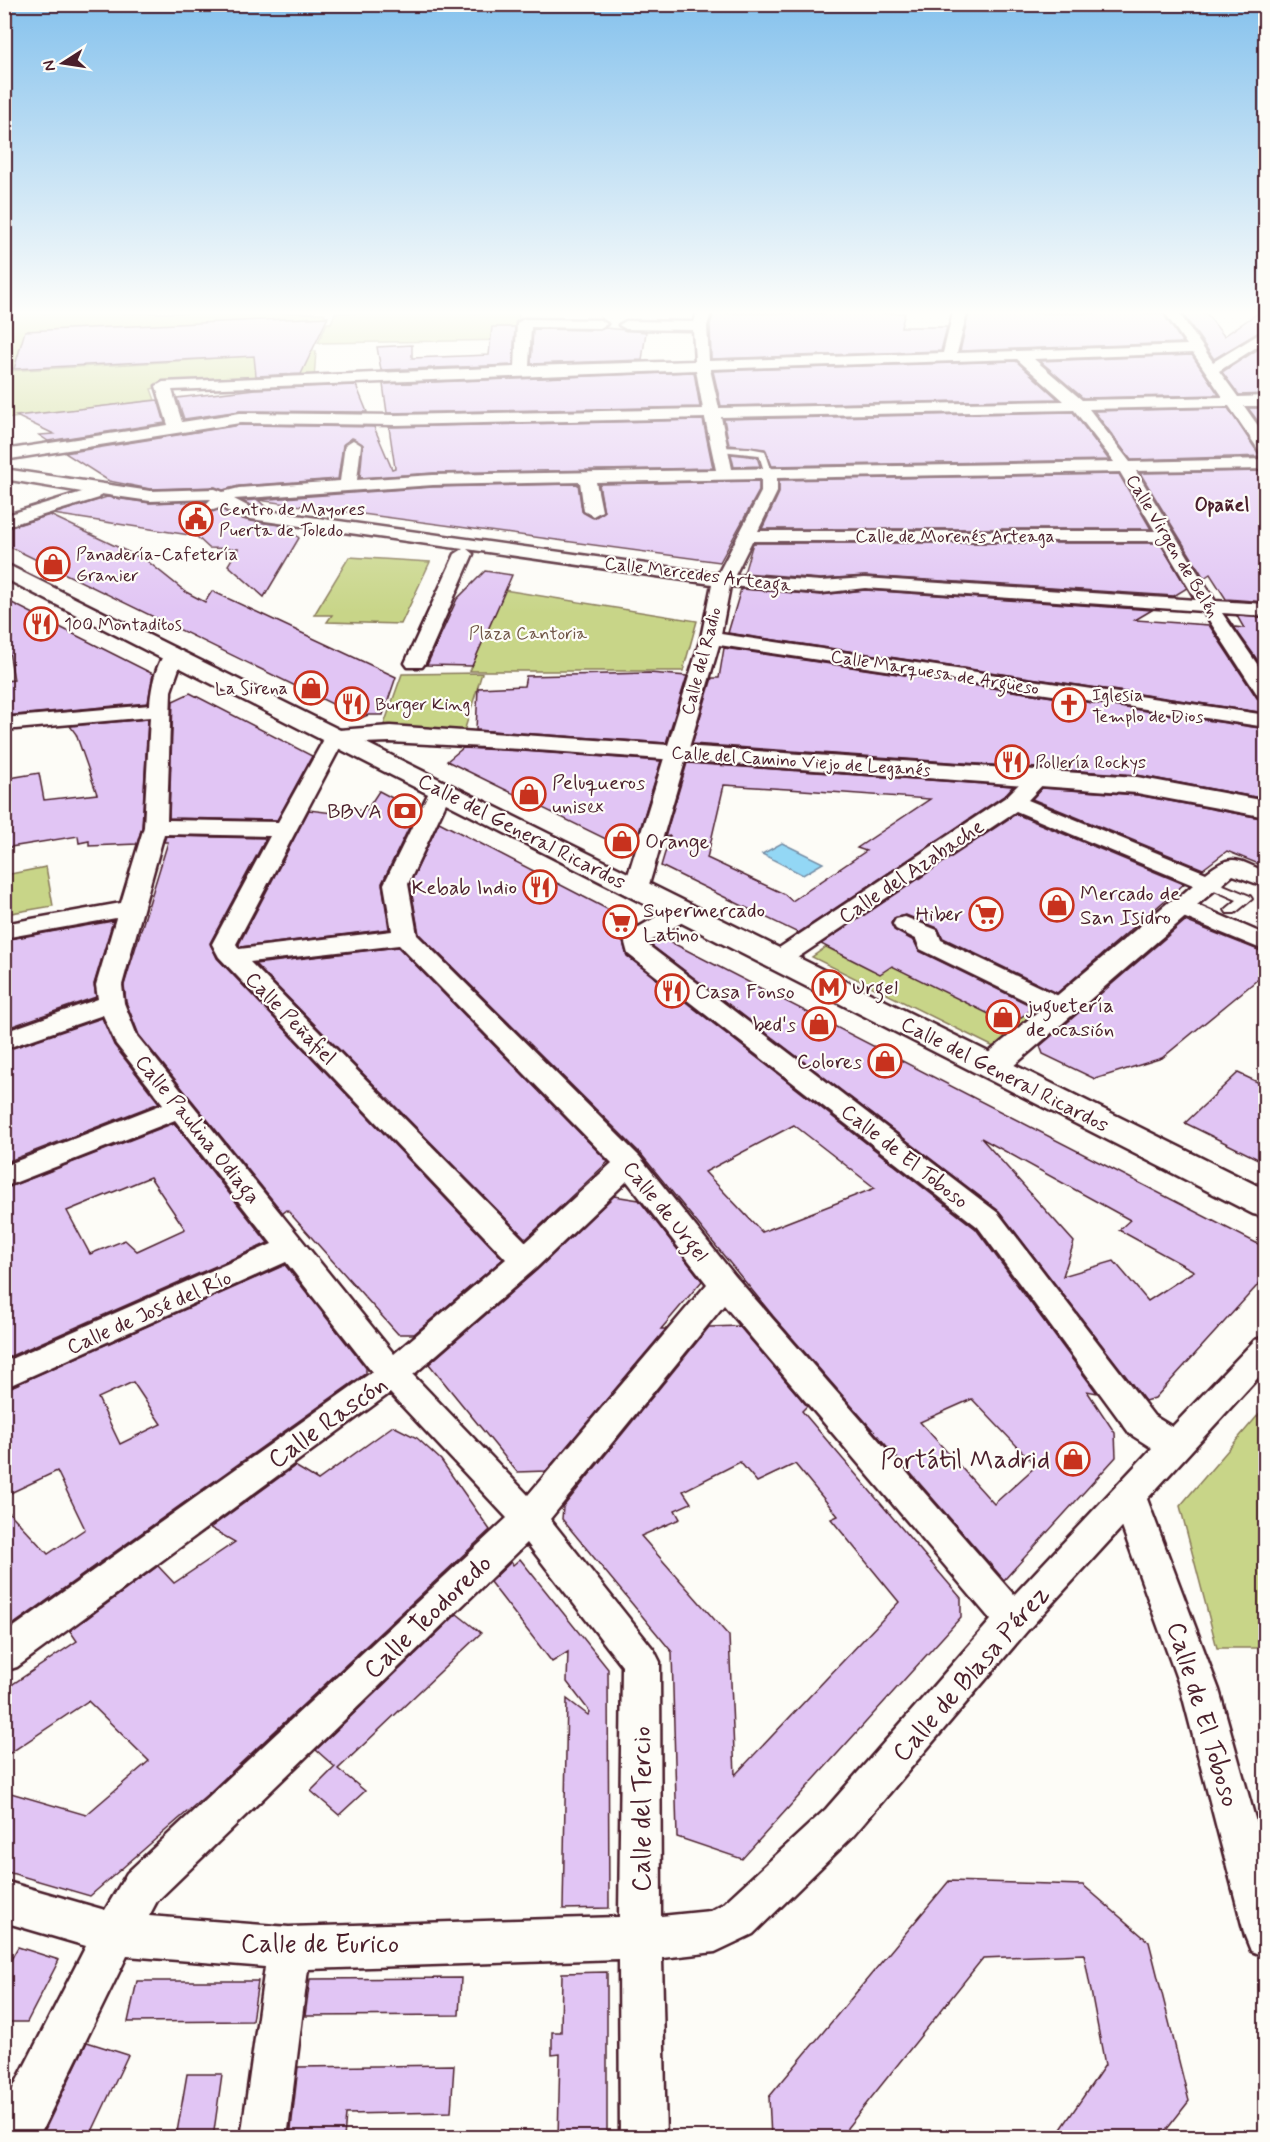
<svg xmlns="http://www.w3.org/2000/svg" width="1270" height="2142" viewBox="0 0 1270 2142" font-family="Mynerve,sans-serif">
<style>
.green{fill:#c8d588;stroke:#897a5a;stroke-width:1.5}
.water{fill:#93d7f5;stroke:#768da4;stroke-width:1.5}
.building{fill:#e1c5f4;stroke:#4a1f2b;stroke-width:1.5;fill-rule:evenodd}
.lines{fill:none;stroke-linecap:round;stroke-linejoin:round}
.lane-casing{stroke:#4a1f2b;stroke-width:4}
.street-casing{stroke:#4a1f2b;stroke-width:5}
.secondary-casing{stroke:#4a1f2b;stroke-width:5}
.primary-casing{stroke:#4a1f2b;stroke-width:5}
.lane{fill:#fdfcf7;fill-rule:evenodd}
.street{fill:#fdfcf7;fill-rule:evenodd}
.secondary{fill:#fdfcf7;fill-rule:evenodd}
.primary{fill:#fdfcf7;fill-rule:evenodd}
.labels{text-anchor:middle;stroke-width:4.5;stroke-linejoin:round;paint-order:stroke}
.far-poi-label{font-size:18px;fill:#4a1f2b;stroke:#fdfcf7;text-anchor:start}
.far-street-label{font-size:18px;fill:#4a1f2b;stroke:#fdfcf7}
.far-park-label{font-size:18px;fill:#705647;stroke:#fdfcf7}
.far-quarter-label{font-size:20px;font-weight:bold;fill:#4a1f2b;stroke:#fdfcf7}
.poi-label{font-size:21px;fill:#4a1f2b;stroke:#fdfcf7;text-anchor:start}
.street-label{font-size:21px;fill:#4a1f2b;stroke:#fdfcf7}
.near-street-label{font-size:26px;fill:#4a1f2b;stroke:#fdfcf7}
.near-poi-label{font-size:26px;fill:#4a1f2b;stroke:#fdfcf7;text-anchor:end}
</style>
<rect width="100%" height="100%" fill="#fdfcf7"/>
<filter id="ink" filterUnits="userSpaceOnUse"><feTurbulence type="fractalNoise" baseFrequency=".0167" numOctaves="2"/><feDisplacementMap in="SourceGraphic" scale="12" xChannelSelector="R" yChannelSelector="G"/><feConvolveMatrix kernelMatrix="1 2 1 2 8 2 1 2 1" color-interpolation-filters="sRGB"/></filter>
<g filter="url(#ink)">
<!-- green -->
<g class="green">
<path d="M4 313H324L327 319 216 357 5 369Z"/>
<path d="M335 313H519L517 340 318 343 327 323H331Z"/>
<path d="M316 351 314 380 163 386 151 389 155 400 5 419 4 371 165 362Z"/>
<path d="M349 557 430 562 401 624 327 622 332 615H314Z"/>
<path d="M504 590 697 621 683 671H470Z"/>
<path d="M482 673 463 735 382 730 402 674Z"/>
<path d="M46 867 53 906 5 914V875Z"/>
<path d="M883 906 1075 997 1008 1054 812 957 826 947 872 970 919 939 872 915Z"/>
<path d="M1265 1407V1648H1217L1180 1506Z"/>
</g>
<!-- water -->
<path class="water" d="M782 843 823 863 803 875 762 854Z"/>
<!-- building -->
<g class="building">
<path d="M714 313H905L901 327H947L941 351 711 359 710 324Z"/>
<path d="M969 313H1163L1183 343 960 351Z"/>
<path d="M1182 313H1206L1224 336 1258 313H1266V328L1214 359Z"/>
<path d="M328 317 301 374 256 376 254 356 14 369 25 331Z"/>
<path d="M492 327H515L513 365 381 370 377 347 412 345V358L489 355Z"/>
<path d="M605 328 646 332 642 360 531 364 533 329 600 330Z"/>
<path d="M1266 344V394L1239 395 1222 372Z"/>
<path d="M1192 355 1219 395 1083 398 1040 361Z"/>
<path d="M1016 361 1058 399 721 406 713 371Z"/>
<path d="M694 372 700 407 387 413 383 384Z"/>
<path d="M356 385 367 412 240 411 184 419 177 398 255 389Z"/>
<path d="M158 400 165 423 48 441 39 435 54 434 16 416Z"/>
<path d="M1228 408 1258 453 1264 456 1131 460 1094 411Z"/>
<path d="M1248 408H1266V432Z"/>
<path d="M1073 412 1109 460 772 466 765 449 729 445 724 419Z"/>
<path d="M703 420 713 468 433 473 360 478 363 445 352 438 343 445 338 479 239 486 223 490 215 487 150 489 109 481 65 453 240 425 374 427 392 469 395 468 389 427Z"/>
<path d="M731 454 757 457 760 466 734 467Z"/>
<path d="M1266 471V602L1226 599 1210 574 1204 578 1140 473Z"/>
<path d="M1119 474 1151 529H762L779 493V480Z"/>
<path d="M759 481V491L720 562 258 500 268 509 254 507 242 501 433 487 578 484 582 511 594 518 604 512 599 484Z"/>
<path d="M107 497 150 503 205 501 203 505 207 511 222 509 231 516 250 521 287 526 299 538 264 597 228 565 238 549 209 548 196 536 53 514Z"/>
<path d="M50 515 147 561 186 592 205 602 212 591 396 677 383 715H368L361 718 4 544V529Z"/>
<path d="M753 543H1160L1187 588 1174 596 865 576 821 579 744 573Z"/>
<path d="M485 571 512 575 472 666 427 665 457 599Z"/>
<path d="M741 589 821 595 865 590 1152 610 1135 620 1209 625 1257 698 1266 701V713L728 633Z"/>
<path d="M4 599 153 674 148 703 4 716V681L14 680 4 622Z"/>
<path d="M1237 616 1266 618V672L1234 627 1244 628Z"/>
<path d="M724 648 1266 729V799L1137 775 692 744 712 678H719Z"/>
<path d="M649 673 687 676 666 743 476 730 478 688 524 686 526 676Z"/>
<path d="M190 693 312 756 277 820 169 818 173 701Z"/>
<path d="M148 719 142 827 137 844 89 846V841L79 843 78 836 4 848V779L39 773 44 800 97 794 76 734 70 726Z"/>
<path d="M463 748 522 751 661 761 636 842 618 845 447 761Z"/>
<path d="M687 763 1013 786 1005 795 798 933 661 866 670 836 665 837ZM724 785 788 789 930 799 857 848 866 851 792 901 784 894 707 858Z"/>
<path d="M1042 788 1137 795 1266 819V867L1227 851 1203 869 1032 799Z"/>
<path d="M379 791 417 811 382 883 389 929 240 947 239 944 309 810 333 813 335 808 366 811Z"/>
<path d="M1016 814 1184 884 1057 993 943 938 938 928 906 915 894 918 891 923 894 930 914 941 919 951 1038 1009 1030 1015 1029 1011 1011 1025 892 966 880 974 821 944Z"/>
<path d="M439 822 638 925 622 938 627 956 976 1229 1097 1393 1087 1391 1115 1433 1116 1457 1004 1580 773 1316 641 1154 419 934 410 884ZM794 1125 875 1188 762 1232 705 1172ZM972 1399 1036 1466 994 1504 920 1422Z"/>
<path d="M166 836 266 838 210 943 217 958 503 1259 414 1334H398L287 1210 283 1213 139 1035 126 1002 124 985 168 842H164Z"/>
<path d="M113 921 94 984 96 997 4 1029V940Z"/>
<path d="M1185 921 1266 953V984L1257 980 1162 1058 1095 1079 1043 1054 1040 1046Z"/>
<path d="M661 937 1266 1248V1276L1155 1398 1145 1401 999 1211 651 945ZM981 1138 1130 1220 1119 1230 1194 1271 1148 1301 1114 1261 1063 1276 1074 1242Z"/>
<path d="M398 947 608 1162 526 1239 255 964Z"/>
<path d="M102 1018 114 1045 159 1103 4 1163V1051Z"/>
<path d="M1238 1073 1266 1086V1163L1185 1123Z"/>
<path d="M174 1123 268 1243 4 1359V1189ZM150 1177 185 1229 137 1251 125 1240 90 1254 67 1211Z"/>
<path d="M614 1196 639 1200 702 1281 661 1329H666L546 1471 517 1472 429 1364 537 1270Z"/>
<path d="M285 1265 366 1368V1373L4 1631V1507L48 1554 85 1529 57 1471 4 1496V1390ZM133 1382 161 1424 120 1444 98 1398Z"/>
<path d="M739 1326 807 1406 802 1411 961 1598V1617L742 1859 677 1837 672 1652 562 1519 563 1507 709 1327ZM740 1462 757 1482 795 1464 838 1516 831 1519 899 1602 735 1775 729 1636 641 1536 680 1519 675 1510 691 1503 683 1491Z"/>
<path d="M393 1426 417 1438 441 1460 490 1530 210 1792 90 1896 4 1871V1791L86 1815 149 1761 88 1701 4 1757V1690L77 1641 70 1631 158 1566 174 1583 235 1542 210 1528 295 1466 318 1480Z"/>
<path d="M520 1559 608 1669 609 1908 563 1909 567 1699 588 1715 590 1712 567 1682 568 1652 552 1662 490 1582 511 1562 513 1565Z"/>
<path d="M457 1614 481 1633 338 1769 365 1791 339 1815 311 1791 335 1767 316 1750Z"/>
<path d="M949 1881 1083 1885 1149 1942 1189 2101 1160 2138H1055L1105 2065 1084 1954 983 1958 847 2128 848 2138H771L769 2097Z"/>
<path d="M18 1947 59 1960 27 2022H4V1972Z"/>
<path d="M607 1972V2138H558L560 2054 552 2055V2032H561L562 1973Z"/>
<path d="M461 1978 459 2015 305 2016 310 1979Z"/>
<path d="M137 1981H258L252 2021 128 2022Z"/>
<path d="M87 2042 128 2055 89 2138H41Z"/>
<path d="M454 2065 451 2112 346 2114 344 2138H290L298 2067Z"/>
<path d="M187 2074H222L213 2138H176Z"/>
</g>
<g class="lines">
<defs>
<g id="lane">
<path d="M718 447 749 448 765 451 773 475 766 477 759 455 721 451H718Z"/>
<path d="M1209 879 1250 896 1252 899 1235 913H1227L1225 910 1237 900 1205 886 1203 883Z"/>
</g>
<g id="street">
<path d="M697 313H711L707 326 709 361 943 353 953 313H967L957 353 1187 345 1165 313H1179L1213 362 1266 330V341L1219 371 1238 397 1266 396V406H1244L1266 437V454L1260 452 1229 406 1089 409 1130 462 1266 459V469L1136 471 1215 601 1266 604V616L1222 613 1266 677V699L1259 697 1203 611 865 588 821 593 730 586 721 634 1266 715V727L719 645 648 888 644 893H628L624 888 701 638 712 584 467 549 473 554 425 663 422 667H408L405 663 455 554 463 549 251 519 232 514 222 507 213 510 207 509 205 505 211 499 150 501 101 494 99 498 4 527V516L82 492 4 479V469L150 491 215 489 223 492 239 488 340 481 345 445 353 440 361 445 357 480 433 475 716 470 705 418 395 425 240 423 4 460V450L168 425 156 386 163 382 515 367 517 323 524 319 600 320 607 324 600 328 531 327 529 366 695 361 693 330 626 329 619 325 626 321 694 322ZM1193 353 1223 397 1082 400 1034 359ZM1017 359 1064 401 719 408 710 369ZM696 370 703 409 395 415 240 413 182 422 172 390ZM1074 410 1114 462 732 469 721 417ZM1120 472 1155 531H758L777 492V478ZM761 479V492L718 574 253 509 234 499 433 485 580 482 584 511 593 516 602 511 596 482ZM752 541H1161L1196 600 865 578 821 581 735 575Z"/>
<path d="M174 648 184 654 171 691 167 820 278 822 328 732H342L346 736 236 944 239 949 392 931 384 884 430 790 433 785H449L452 790 408 884 417 935 639 1156 735 1276 1014 1595 1152 1448 1130 1434 978 1227 628 954 624 939 627 934 673 907 682 905 691 907 694 912 691 917 649 942V946L998 1213 1154 1416 1172 1427 1255 1340 1266 1336V1369L1147 1499 1219 1690 1266 1858V1957L1251 1951 1245 1936 1181 1690 1122 1527 1027 1631 854 1835 753 1934 715 1952 662 1958 666 2138H620L619 1959 308 1969 287 2138H241L265 1967 127 1956 38 2138H4V2106L86 1946 4 1922V1881L105 1910 127 1873 507 1518 390 1393 17 1667 4 1671V1634L372 1372 286 1262 4 1388V1362L272 1244 175 1120 4 1187V1166L163 1104 116 1044 103 1015 4 1049V1032L98 999 96 985 116 918 4 938V924L121 903 144 827 150 717 4 730V718L150 705C151 689 157 652 174 648ZM164 834 270 836 212 944 219 957 506 1259 394 1354 137 1036 124 1003 122 985ZM399 945 612 1163 526 1242 250 962ZM627 1181 707 1284 528 1495 413 1375 536 1268ZM724 1305 991 1620 826 1809 723 1904 710 1911 661 1916 660 1662 654 1650 550 1519ZM527 1543 622 1666 619 1917 289 1927 149 1916 157 1901Z"/>
<path d="M1039 770 1047 772 1050 777 1028 800 1206 873C1233 852 1237 860 1266 872V887L1233 875 1197 905 1266 935V951L1171 912 1168 907 1193 885 1016 811 788 964 779 967 770 964 766 959 770 954 1006 797 1031 772Z"/>
<path d="M905 917 937 930 941 940 1071 1002 1075 1008 1071 1014 1062 1016 1053 1014 920 949 916 939 896 929 893 924 896 919Z"/>
</g>
<g id="secondary">
<path d="M390 726 1137 777 1266 801V817L1137 793 522 749 390 742 335 744 326 741 322 736 326 731Z"/>
<path d="M1180 898 1190 901 1195 907 1190 913 1004 1074 992 1077 980 1074 976 1067 980 1060 1170 901Z"/>
</g>
<path id="primary" d="M4 563 1266 1190V1217L1253 1214 4 578Z"/>
</defs>
<!-- lane casing -->
<use href="#lane" class="lane-casing"/>
<!-- street casing -->
<use href="#street" class="street-casing"/>
<!-- secondary casing -->
<use href="#secondary" class="secondary-casing"/>
<!-- primary casing -->
<use href="#primary" class="primary-casing"/>
<!-- lane -->
<use href="#lane" class="lane"/>
<!-- street -->
<use href="#street" class="street"/>
<!-- secondary -->
<use href="#secondary" class="secondary"/>
<!-- primary -->
<use href="#primary" class="primary"/>
</g>
</g>
<!-- sky -->
<linearGradient id="sky" x2="0" y2="1"><stop stop-color="#86c2ed"/><stop offset="0.51" stop-color="#fefefb"/><stop offset="1" stop-color="#fefefb" stop-opacity="0"/></linearGradient>
<rect width="1270" height="613" fill="url(#sky)"/>
<!-- icons -->
<defs>
<symbol id="civic-ring" viewBox="-11 -11 22 22"><circle r="9.5" fill="#fdfcf7" stroke="#c8321e" stroke-width="1.5"/><path d="M-.6-6.5H3V-4.5H.6V-3L4-1V1h2V6H-6V1h2V-1L-.6-3ZM-1.2 2.5V6h2.4V2.5Z" fill="#c8321e"/></symbol>
<symbol id="shop-ring" viewBox="-11 -11 22 22"><circle r="9.5" fill="#fdfcf7" stroke="#c8321e" stroke-width="1.5"/><path d="M-5-2.5h2.3a2.7 3.5 0 0 1 5.4 0H5L5.5 6h-11ZM-1.5-2.5h3a1.5 2.3 0 0 0-3 0Z" fill="#c8321e"/></symbol>
<symbol id="restaurant-ring" viewBox="-11 -11 22 22"><circle r="9.5" fill="#fdfcf7" stroke="#c8321e" stroke-width="1.5"/><path d="M-5-6h1v4h1v-4h1v4h1v-4h1v5L-1.5 .5V6h-2V.5L-5-1ZM5-6V6H3V1.5H1.5Q1.5-4 5-6Z" fill="#c8321e"/></symbol>
<symbol id="church-ring" viewBox="-11 -11 22 22"><circle r="9.5" fill="#fdfcf7" stroke="#c8321e" stroke-width="1.5"/><path d="M-1.2-6h2.4v3.5h3.3v2.4h-3.3V6h-2.4V-.1h-3.3v-2.4h3.3Z" fill="#c8321e"/></symbol>
<symbol id="bank-ring" viewBox="-11 -11 22 22"><circle r="9.5" fill="#fdfcf7" stroke="#c8321e" stroke-width="1.5"/><path d="M-6-4H6V4H-6ZM0-2.3a2.3 2.3 0 1 0 0 4.6a2.3 2.3 0 1 0 0-4.6Z" fill="#c8321e"/></symbol>
<symbol id="supermarket-ring" viewBox="-11 -11 22 22"><circle r="9.5" fill="#fdfcf7" stroke="#c8321e" stroke-width="1.5"/><path d="M-6-5.5h2.5l.6 2H6L4.5 2H-2.5L-4.4-4H-6ZM-1.5 3.2a1.3 1.3 0 1 0 .1 0ZM3 3.2a1.3 1.3 0 1 0 .1 0Z" fill="#c8321e"/></symbol>
<symbol id="metro-ring" viewBox="-11 -11 22 22"><circle r="9.5" fill="#fdfcf7" stroke="#c8321e" stroke-width="1.5"/><path d="M-5.5 5V-5H-3L0 0L3-5H5.5V5H3V-.5L0 4L-3-.5V5Z" fill="#c8321e"/></symbol>
</defs>
<g fill-rule="evenodd">
<use href="#civic-ring" x="177" y="500" width="38" height="38"/>
<use href="#shop-ring" x="34" y="545" width="38" height="38"/>
<use href="#restaurant-ring" x="22" y="605" width="38" height="38"/>
<use href="#shop-ring" x="292" y="669" width="38" height="38"/>
<use href="#restaurant-ring" x="333" y="685" width="38" height="38"/>
<use href="#church-ring" x="1050" y="686" width="38" height="38"/>
<use href="#restaurant-ring" x="993" y="743" width="38" height="38"/>
<use href="#shop-ring" x="510" y="775" width="38" height="38"/>
<use href="#bank-ring" x="386" y="792" width="38" height="38"/>
<use href="#shop-ring" x="603" y="822" width="38" height="38"/>
<use href="#restaurant-ring" x="521" y="868" width="38" height="38"/>
<use href="#shop-ring" x="1038" y="886" width="38" height="38"/>
<use href="#supermarket-ring" x="967" y="895" width="38" height="38"/>
<use href="#supermarket-ring" x="601" y="903" width="38" height="38"/>
<use href="#metro-ring" x="810" y="968" width="38" height="38"/>
<use href="#restaurant-ring" x="653" y="972" width="38" height="38"/>
<use href="#shop-ring" x="984" y="998" width="38" height="38"/>
<use href="#shop-ring" x="800" y="1005" width="38" height="38"/>
<use href="#shop-ring" x="866" y="1042" width="38" height="38"/>
<use href="#shop-ring" x="1054" y="1440" width="38" height="38"/>
</g>
<g class="labels">
<!-- far-poi labels -->
<g class="far-poi-label">
<text x="219" y="515">Centro de Mayores<tspan x="219" dy="21">Puerta de Toledo</tspan></text>
<text x="76" y="560">Panadería-Cafetería<tspan x="76" dy="21">Granier</tspan></text>
<text x="64" y="630">100 Montaditos</text>
<text x="288" y="694" text-anchor="end">La Sirena</text>
<text x="1092" y="701">Iglesia<tspan x="1092" dy="21">Templo de Dios</tspan></text>
<text x="375" y="710">Burger King</text>
<text x="1035" y="768">Pollería Rockys</text>
</g>
<!-- far-street labels -->
<g class="far-street-label">
<text x="955" y="542">Calle de Morenés Arteaga</text>
<text transform="translate(1173 546) rotate(59)" y="6">Calle Virgen de Belén</text>
<text transform="translate(698 574) rotate(7)" y="6">Calle Mercedes Arteaga</text>
<text transform="translate(701 661) rotate(-75)" y="6">Calle del Radio</text>
<text transform="translate(935 672) rotate(9)" y="6">Calle Marquesa de Argüeso</text>
<text transform="translate(801 761) rotate(4)" y="6">Calle del Camino Viejo de Leganés</text>
</g>
<!-- far-park labels -->
<g class="far-park-label">
<text x="528" y="639">Plaza Cantoria</text>
</g>
<!-- far-quarter labels -->
<g class="far-quarter-label">
<text x="1222" y="511">Opañel</text>
</g>
<!-- poi labels -->
<g class="poi-label">
<text x="552" y="789">Peluqueros<tspan x="552" dy="24">unisex</tspan></text>
<text x="382" y="818" text-anchor="end">BBVA</text>
<text x="645" y="848">Orange</text>
<text x="517" y="894" text-anchor="end">Kebab Indio</text>
<text x="1080" y="900">Mercado de<tspan x="1080" dy="24">San Isidro</tspan></text>
<text x="643" y="917">Supermercado<tspan x="643" dy="24">Latino</tspan></text>
<text x="963" y="921" text-anchor="end">Hiber</text>
<text x="852" y="994">Urgel</text>
<text x="695" y="998">Casa Fonso</text>
<text x="1026" y="1012">juguetería<tspan x="1026" dy="24">de ocasión</tspan></text>
<text x="796" y="1031" text-anchor="end">bed's</text>
<text x="862" y="1068" text-anchor="end">Colores</text>
</g>
<!-- street labels -->
<g class="street-label">
<text transform="translate(522 831) rotate(27)" y="7">Calle del General Ricardos</text>
<text transform="translate(911 871) rotate(-34)" y="7">Calle del Azabache</text>
<text transform="translate(291 1018) rotate(46)" y="7">Calle Peñafiel</text>
<text transform="translate(1005 1074) rotate(27)" y="7">Calle del General Ricardos</text>
<text transform="translate(198 1129) rotate(51)" y="7">Calle Paulina Odiaga</text>
<text transform="translate(905 1156) rotate(38)" y="7">Calle de El Toboso</text>
<text transform="translate(666 1211) rotate(51)" y="7">Calle de Urgel</text>
<text transform="translate(149 1312) rotate(-24)" y="7">Calle de José del Río</text>
</g>
<!-- near-street labels -->
<g class="near-street-label">
<text transform="translate(327 1421) rotate(-36)" y="9">Calle Rascón</text>
<text transform="translate(427 1616) rotate(-44)" y="9">Calle Teodoredo</text>
<text transform="translate(970 1673) rotate(-49)" y="9">Calle de Blasa Pérez</text>
<text transform="translate(1204 1714) rotate(73)" y="9">Calle de El Toboso</text>
<text transform="translate(641 1809) rotate(-90)" y="9">Calle del Tercio</text>
<text x="320" y="1952">Calle de Eurico</text>
</g>
<!-- near-poi labels -->
<g class="near-poi-label">
<text x="1050" y="1468">Portátil Madrid</text>
</g>
</g>
<!-- margin -->
<rect width="1270" height="2142" fill="none" stroke="#fdfcf7" stroke-width="24"/>
<rect x="12" y="12" width="1246" height="2118" fill="none" stroke="#4a1f2b" stroke-width="2" filter="url(#ink)"/>
<!-- north arrow -->
<g transform="translate(63 63) rotate(258)" stroke="#fdfcf7" stroke-width="4.5" paint-order="stroke">
<path d="M0-4.5L10 22L0 15L-10 22Z" fill="#4a1f2b"/>
<text y="-9" font-size="16" font-weight="bold" text-anchor="middle" fill="#4a1f2b">N</text>
</g>
</svg>
